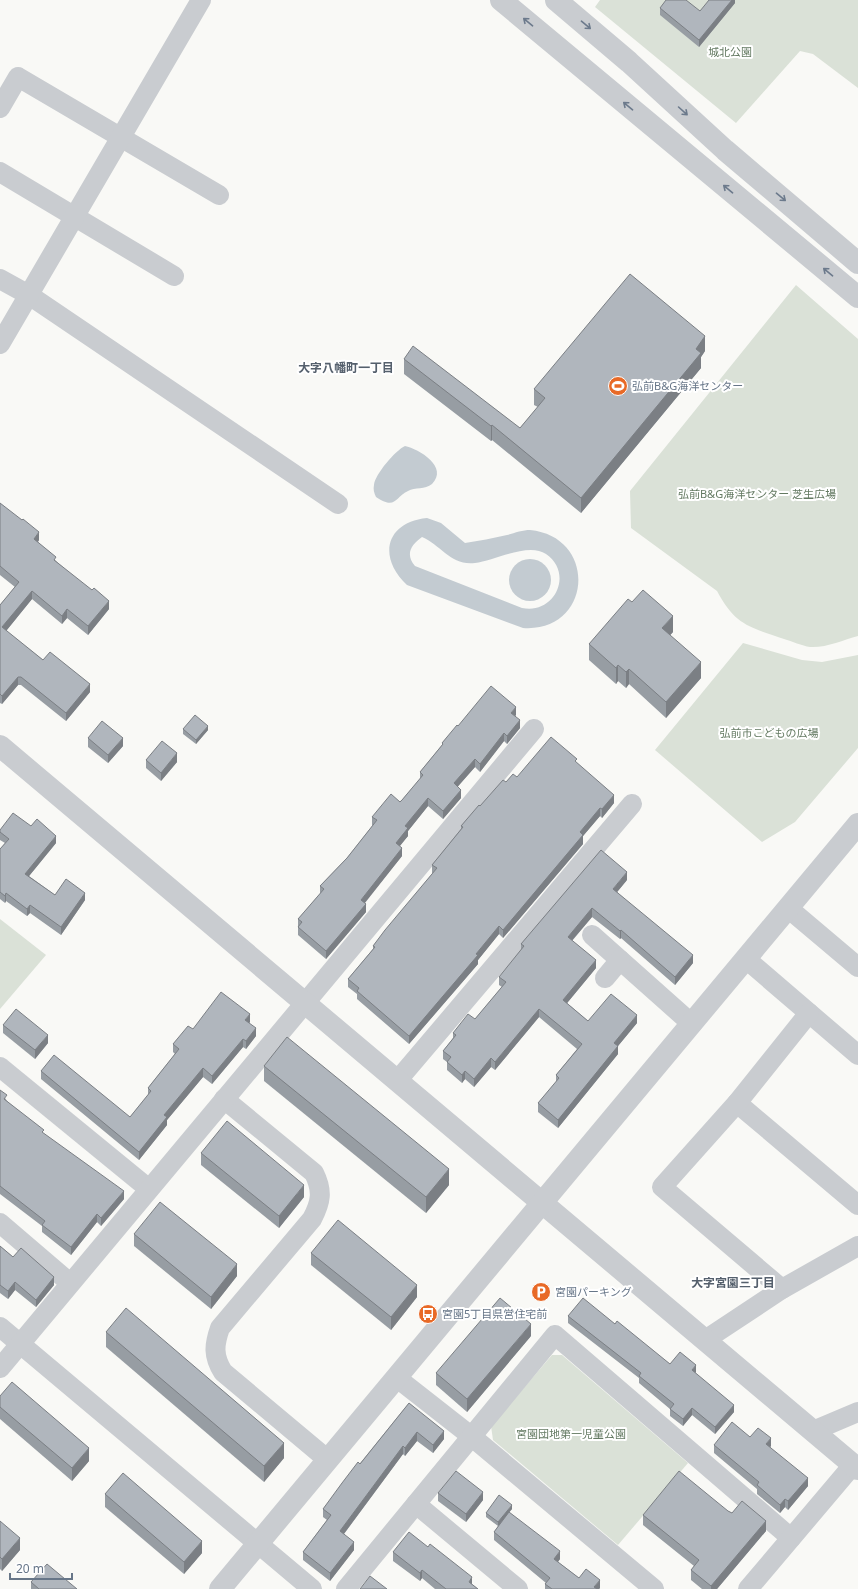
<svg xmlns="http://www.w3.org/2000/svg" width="858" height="1589" viewBox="0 0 858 1589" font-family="'Noto Sans','Noto Sans JP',sans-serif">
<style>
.green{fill:#dae1d7}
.water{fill:#c3cbd1;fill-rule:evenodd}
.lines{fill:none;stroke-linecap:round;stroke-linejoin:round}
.minor{stroke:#c9ccd0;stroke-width:20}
.tertiary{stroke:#c9ccd0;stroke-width:22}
.wall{fill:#979da3}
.shaded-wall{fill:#7b7f84}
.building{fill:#b0b6bd;stroke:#7b7f84}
.oneway{stroke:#6c7a8c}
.labels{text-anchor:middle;stroke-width:4;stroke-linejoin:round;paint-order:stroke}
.park-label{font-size:11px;fill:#647a62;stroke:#fff}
.poi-label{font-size:11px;fill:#677688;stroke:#fff;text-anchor:start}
.neighbourhood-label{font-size:12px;font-weight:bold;fill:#55606d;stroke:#fff}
</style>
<rect width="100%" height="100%" fill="#f9f9f6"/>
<!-- green -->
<g class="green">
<path d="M600 0H858V88L813 54 800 51 736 123 595 7Z"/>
<path d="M796 285 858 339V636C843 640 826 648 810 647 802 646 792 641 784 639 749 627 735 625 717 591L631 528 630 491Z"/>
<path d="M743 643 802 660 822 662 858 655V748L795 822 762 842 655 750Z"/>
<path d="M0 919 46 955 0 1009Z"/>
<path d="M552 1355H562L688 1463 618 1545 493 1440 491 1426Z"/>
</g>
<!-- water -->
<g class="water">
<path d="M405 446C419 449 449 467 432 484 425 490 415 487 408 491 394 498 396 510 376 497 374 493 373 489 374 485 375 474 396 450 405 446Z"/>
<path d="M427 518 441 523 465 543C479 541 493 538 507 535 514 533 523 530 530 530 599 537 592 633 523 628L407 585C377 557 386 522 427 518ZM422 537C441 545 451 566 475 563 494 561 528 542 546 554 574 573 555 615 522 608L415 566C405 554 411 545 422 537Z"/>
<circle cx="530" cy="580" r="21"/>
</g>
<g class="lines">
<!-- minor -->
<g class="minor">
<path d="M0 108 18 77 219 195"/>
<path d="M0 172 174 276"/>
<path d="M0 279 29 295 338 504"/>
<path d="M0 344 201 0"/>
<path d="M788 908 858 967"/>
<path d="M592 935 692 1024"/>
<path d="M746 959 858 1055"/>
<path d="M605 978 620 960"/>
<path d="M0 1067 149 1189"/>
<path d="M397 1081 632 804"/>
<path d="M224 1099 314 1173C323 1191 321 1202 312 1219L220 1328C214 1345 213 1356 223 1372L328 1460"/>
<path d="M737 1103 858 1205"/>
<path d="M0 1223 70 1283"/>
<path d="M782 1289 662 1187 737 1103 809 1013"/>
<path d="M0 1327 312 1589"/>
<path d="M705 1340 782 1289 858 1246"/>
<path d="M0 1368 534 729"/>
<path d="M397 1378 471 1436 654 1589"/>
<path d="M813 1431 858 1412"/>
<path d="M416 1504 518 1589"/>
<path d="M346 1589 555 1335 791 1538"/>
<path d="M748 1589 853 1465"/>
</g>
<!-- tertiary -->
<g class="tertiary">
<path d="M501 0 858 297"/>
<path d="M556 0 629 62 725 150 858 263"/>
<path d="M0 746 858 1469"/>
<path d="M220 1589 858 824"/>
</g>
</g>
<!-- wall -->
<g class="wall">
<path d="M735 0V3L699 47 660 15V8L700 11Z"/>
<path d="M705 351 701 357V368L581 513 492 440 491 441 404 374V359L520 428 538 407 534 405V389Z"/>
<path d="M0 503 39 540 38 542 56 561 109 609 88 635 67 618 62 624 32 599 6 631 43 660 90 692 66 721 21 685H18L2 704 0 703V605L15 587 0 575Z"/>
<path d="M632 602 673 632 670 635 701 678 666 718 629 684 626 688 618 681 616 684 589 660V644Z"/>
<path d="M516 715 515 716 520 728 507 744 504 741 480 772 475 767 457 787 461 798 443 819 428 806 408 831V836L399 846 402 856 364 903 366 912 326 959 298 935V919L320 894V886L347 858 373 825H372V817L402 800 420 779V772L442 745V743L458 726Z"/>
<path d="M183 729 208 730 196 744 183 734Z"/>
<path d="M88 738 123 746 108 763 88 747Z"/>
<path d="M146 760 177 762 161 781 146 768Z"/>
<path d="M577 763 614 803 602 818 600 816 583 836V844L503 938 499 934 478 960V964L409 1044 357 999V994L348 987V979L373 949V946L433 873H432V865L461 829V826L480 806 506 782 517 777Z"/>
<path d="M31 826 56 843 29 876 55 895 85 900 61 935 30 913 27 916 6 901 5 903 0 899V849L5 843 0 840V830Z"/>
<path d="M627 880 617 892 693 963 675 985 621 938 620 939 592 917 572 941 596 968 567 1003 588 1021 637 1023 618 1046V1054L558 1128 538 1112V1103L556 1083V1075L577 1049 539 1017 495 1070 491 1067 474 1087 465 1079 462 1083 447 1070V1062L443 1059V1051L453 1038V1033L475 1019 502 987 499 985V977L521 950V944Z"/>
<path d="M250 1022 249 1023 256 1036 246 1049 243 1047 212 1084 203 1077 167 1120V1125L139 1160 41 1079V1071L130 1117 148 1095V1088L175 1054 173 1052V1044L193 1029Z"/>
<path d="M3 1025 48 1043 35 1059 3 1033Z"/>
<path d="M264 1066 449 1185 426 1213 264 1081Z"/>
<path d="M0 1090 7 1101 44 1134 124 1199 101 1226 97 1222 71 1255 42 1232V1226L0 1194Z"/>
<path d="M201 1153 304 1197 279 1228 201 1165Z"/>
<path d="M134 1234 237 1276 211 1309 134 1246Z"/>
<path d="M0 1246 13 1257 54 1285 36 1307 15 1290 8 1299 0 1293Z"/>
<path d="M311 1253 417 1297 391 1330 311 1265Z"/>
<path d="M568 1316 615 1324 670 1364 696 1372 695 1373 734 1412 715 1434 692 1415 683 1426 670 1416V1409L639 1383V1378L568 1323Z"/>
<path d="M106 1332 284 1458 264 1482 106 1347Z"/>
<path d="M531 1336 467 1412 436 1385V1373Z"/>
<path d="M0 1396 89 1461 72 1481 0 1419Z"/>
<path d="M409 1403 444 1439 433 1453 417 1441 405 1456 403 1454 344 1534 354 1550 330 1581 303 1560V1552L327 1520 323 1517V1509Z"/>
<path d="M750 1437 771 1446 770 1447 808 1486 788 1510 785 1507 780 1513 757 1494V1489L714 1453V1445Z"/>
<path d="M438 1493 483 1500 466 1522 438 1501Z"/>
<path d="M105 1494 202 1553 184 1574 105 1507Z"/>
<path d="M512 1509 509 1512 560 1559 558 1562 579 1578 600 1588 599 1589H545V1584L546 1583 494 1540V1532L498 1526 486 1517V1513Z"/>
<path d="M728 1511 766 1531 717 1589H702L691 1580V1570L694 1566 643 1525V1515Z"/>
<path d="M0 1521 20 1550 2 1571 0 1569Z"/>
<path d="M393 1552 472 1584 478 1589H435L422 1578 420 1581 393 1561Z"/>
<path d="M31 1582 77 1589H31Z"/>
</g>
<!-- shaded-wall -->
<g class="shaded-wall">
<path d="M732 0H735V3L699 47V40Z"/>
<path d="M705 336V351L701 357V368L581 513V498Z"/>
<path d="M492 425V440L491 441V426Z"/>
<path d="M39 532V540L34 547V539Z"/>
<path d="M32 591V599L2 636V627Z"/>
<path d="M109 601V609L88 635V626Z"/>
<path d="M67 609V618L62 624V616Z"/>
<path d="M673 616V632L662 644V628Z"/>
<path d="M701 662V678L666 718V702Z"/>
<path d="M618 665V681L616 684V668Z"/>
<path d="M629 669V684L626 688V672Z"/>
<path d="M18 677V685L2 704V696Z"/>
<path d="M90 684V692L66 721V713Z"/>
<path d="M516 707V715L511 721V713Z"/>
<path d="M520 720V728L507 744V736Z"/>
<path d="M208 726V730L196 744V740Z"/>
<path d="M504 733V741L480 772V764Z"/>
<path d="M123 738V746L108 763V755Z"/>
<path d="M177 753V762L161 781V773Z"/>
<path d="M475 759V767L454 791V783Z"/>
<path d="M461 790V798L443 819V811Z"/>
<path d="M614 795V803L602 818V809Z"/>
<path d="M428 798V806L408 831V836L396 851V843L405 826Z"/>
<path d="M600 808V816L583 836V844L503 938V930L580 832Z"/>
<path d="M56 836V843L25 881V874Z"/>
<path d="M402 848V856L361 908V900Z"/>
<path d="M627 872V880L613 897V889Z"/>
<path d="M6 893V901L5 903V896Z"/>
<path d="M85 893V900L61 935V927Z"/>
<path d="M366 904V912L326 959V951Z"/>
<path d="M30 905V913L27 916V909Z"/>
<path d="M592 908V917L568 945V937Z"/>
<path d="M499 926V934L478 960V964L409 1044V1036Z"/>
<path d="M621 930V938L620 939V931Z"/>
<path d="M693 955V963L675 985V977Z"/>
<path d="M596 960V968L563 1008V1000Z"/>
<path d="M539 1009V1017L495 1070V1062Z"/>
<path d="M250 1014V1022L245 1028V1020Z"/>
<path d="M637 1015V1023L618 1046V1054L558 1128V1120L614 1043Z"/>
<path d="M256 1028V1036L246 1049V1041Z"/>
<path d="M48 1035V1043L35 1059V1050Z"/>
<path d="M243 1039V1047L212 1084V1076Z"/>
<path d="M491 1058V1067L474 1087V1079Z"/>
<path d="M203 1068V1077L167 1120V1125L139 1160V1152L164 1115Z"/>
<path d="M465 1071V1079L462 1083V1075Z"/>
<path d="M449 1169V1185L426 1213V1197Z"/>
<path d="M304 1185V1197L279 1228V1216Z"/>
<path d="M124 1191V1199L101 1226V1218Z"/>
<path d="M97 1214V1222L71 1255V1247Z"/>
<path d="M237 1264V1276L211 1309V1297Z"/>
<path d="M54 1277V1285L36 1307V1300Z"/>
<path d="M15 1282V1290L8 1299V1291Z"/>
<path d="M417 1285V1297L391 1330V1317Z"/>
<path d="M531 1324V1336L467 1412V1399Z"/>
<path d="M696 1365V1372L692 1377V1370Z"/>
<path d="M734 1405V1412L715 1434V1427Z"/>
<path d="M692 1408V1415L683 1426V1419Z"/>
<path d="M444 1431V1439L433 1453V1445Z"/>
<path d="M417 1432V1441L405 1456V1448Z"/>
<path d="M771 1438V1446L766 1452V1444Z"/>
<path d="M284 1443V1458L264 1482V1466Z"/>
<path d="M403 1446V1454L340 1539V1531Z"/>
<path d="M89 1448V1461L72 1481V1468Z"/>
<path d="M808 1478V1486L788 1510V1501Z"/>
<path d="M483 1492V1500L466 1522V1514Z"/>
<path d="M785 1499V1507L780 1513V1505Z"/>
<path d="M512 1505V1509L498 1526V1522Z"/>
<path d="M766 1521V1531L717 1589H711V1586Z"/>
<path d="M20 1538V1550L2 1571V1559Z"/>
<path d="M202 1541V1553L184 1574V1562Z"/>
<path d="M354 1542V1550L330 1581V1573Z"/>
<path d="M560 1551V1559L554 1567V1559Z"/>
<path d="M422 1570V1578L420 1581V1573Z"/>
<path d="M472 1577V1586L469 1582Z"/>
<path d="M600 1580V1588L599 1589H594V1587Z"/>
</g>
<!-- building -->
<g class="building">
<path d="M666 0H686L700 11 709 0H732L699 40 660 8Z"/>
<path d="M630 274 705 336 696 349 701 353 581 498 492 425 491 426 404 359 413 346 520 428 545 398 534 389Z"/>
<path d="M0 503 22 520 23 519 39 532 34 539 56 557 54 560 92 590 94 588 109 601 88 626 67 609 62 616 32 591 2 627 43 660 50 652 90 684 66 713 21 677H18L2 696 0 694V605L19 582 0 566Z"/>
<path d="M643 590 673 616 662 628 701 662 666 702 629 669 626 672 618 665 616 668 589 644 628 599 632 602Z"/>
<path d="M491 686 516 707 511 713 520 720 507 736 504 733 480 764 475 759 454 783 461 790 443 811 428 798 405 826 408 828 396 843 402 848 361 900 366 904 326 951 298 927 302 922 298 919 324 889 320 886 347 858 377 820 372 817 391 794 400 802 402 800 423 775 420 772 443 744 442 743 457 725 458 726Z"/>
<path d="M195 715 208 726 196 740 183 729Z"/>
<path d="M102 721 123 738 108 755 88 738Z"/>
<path d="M551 737 577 759 575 761 614 795 602 809 600 808 580 832 583 835 503 930 499 926 476 954 478 955 409 1036 357 991 359 988 348 979 375 947 373 946 385 930 437 868 432 865 463 827 461 826 479 805 480 806 503 780 506 782 513 774 517 777Z"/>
<path d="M162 741 177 753 161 773 146 760Z"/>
<path d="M13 813 31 826 37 819 56 836 25 874 55 895 66 879 85 893 61 927 30 905 27 909 6 893 5 896 0 892V849L9 839 0 832V830Z"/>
<path d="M601 850 627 872 613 889 693 955 675 977 621 930 620 931 592 908 568 937 596 960 563 1000 588 1021 611 994 637 1015 614 1043 618 1046 558 1120 538 1103 559 1078 556 1075 582 1044 539 1009 495 1062 491 1058 474 1079 465 1071 462 1075 447 1062 451 1057 443 1051 456 1035 453 1033 468 1014 475 1019 506 982 499 977 524 946 521 944Z"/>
<path d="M221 992 250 1014 245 1020 256 1028 246 1041 243 1039 212 1076 203 1068 164 1115 167 1117 139 1152 41 1071 54 1055 130 1117 151 1091 148 1088 179 1049 173 1044 188 1026 193 1029Z"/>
<path d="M16 1009 48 1035 35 1050 3 1025Z"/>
<path d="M287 1037 449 1169 426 1197 264 1066Z"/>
<path d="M0 1090 7 1095 4 1099 44 1130 42 1132 124 1191 101 1218 97 1214 71 1247 42 1225 45 1221 0 1186Z"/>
<path d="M227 1121 304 1185 279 1216 201 1153Z"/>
<path d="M160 1202 237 1264 211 1297 134 1234Z"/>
<path d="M338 1220 417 1285 391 1317 311 1253Z"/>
<path d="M0 1246 13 1257 21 1248 54 1277 36 1300 15 1282 8 1291 0 1285Z"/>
<path d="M500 1298 531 1324 467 1399 436 1373Z"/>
<path d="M583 1298 615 1324 617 1321 670 1364 680 1352 696 1365 692 1370 734 1405 715 1427 692 1408 683 1419 670 1409 674 1404 639 1376 641 1373 568 1316Z"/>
<path d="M126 1308 284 1443 264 1466 106 1332Z"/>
<path d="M12 1382 89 1448 72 1468 0 1407V1396Z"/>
<path d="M409 1403 444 1431 433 1445 417 1432 405 1448 403 1446 340 1531 354 1542 330 1573 303 1552 331 1515 323 1509 342 1483 358 1462 360 1464Z"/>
<path d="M732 1422 750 1437 758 1428 771 1438 766 1444 808 1478 788 1501 785 1499 780 1505 757 1485 759 1482 714 1445Z"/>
<path d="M456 1471 483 1492 466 1514 438 1493Z"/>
<path d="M679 1471 728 1511 732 1513 742 1501 766 1521 711 1586 691 1570 699 1560 643 1515Z"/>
<path d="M123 1473 202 1541 184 1562 105 1494Z"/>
<path d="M499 1495 512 1505 498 1522 486 1513Z"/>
<path d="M509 1512 560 1551 554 1559 579 1578 586 1569 600 1580 594 1587 597 1589H552L545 1584 550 1578 494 1532Z"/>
<path d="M0 1521 20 1538 2 1559 0 1557Z"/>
<path d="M409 1532 428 1547 430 1544 472 1577 469 1582 478 1589H446L422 1570 420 1573 393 1552Z"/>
<path d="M47 1564 77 1589H39L31 1582Z"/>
<path d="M370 1576 387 1589H360Z"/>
</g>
<!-- one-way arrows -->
<defs><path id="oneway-shaft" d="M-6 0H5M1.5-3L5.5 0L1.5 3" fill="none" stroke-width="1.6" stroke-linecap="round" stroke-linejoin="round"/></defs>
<g class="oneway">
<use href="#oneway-shaft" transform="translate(528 22) rotate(-140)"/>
<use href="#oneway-shaft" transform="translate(586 25) rotate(40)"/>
<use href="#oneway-shaft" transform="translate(628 106) rotate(-140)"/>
<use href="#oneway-shaft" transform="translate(683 111) rotate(42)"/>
<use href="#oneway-shaft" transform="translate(728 189) rotate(-140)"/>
<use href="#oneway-shaft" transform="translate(781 197) rotate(40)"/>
<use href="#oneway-shaft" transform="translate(828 272) rotate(-140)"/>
</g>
<!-- icons -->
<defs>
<symbol id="stadium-disc" viewBox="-11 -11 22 22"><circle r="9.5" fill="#e86a27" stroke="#fff"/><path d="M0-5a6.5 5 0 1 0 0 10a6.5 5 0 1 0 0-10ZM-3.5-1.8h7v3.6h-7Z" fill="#fff"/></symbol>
<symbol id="parking-disc" viewBox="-11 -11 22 22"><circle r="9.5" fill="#e86a27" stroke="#fff"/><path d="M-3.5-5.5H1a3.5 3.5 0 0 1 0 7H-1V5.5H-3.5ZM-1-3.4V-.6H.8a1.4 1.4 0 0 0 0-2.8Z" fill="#fff"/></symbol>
<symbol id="bus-disc" viewBox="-11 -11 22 22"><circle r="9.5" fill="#e86a27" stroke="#fff"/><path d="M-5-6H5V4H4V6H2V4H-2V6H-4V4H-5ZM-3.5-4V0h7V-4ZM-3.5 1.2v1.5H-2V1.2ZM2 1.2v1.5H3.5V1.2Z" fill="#fff"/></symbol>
</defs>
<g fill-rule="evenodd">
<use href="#stadium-disc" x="607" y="375" width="22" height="22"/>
<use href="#parking-disc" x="530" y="1281" width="22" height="22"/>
<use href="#bus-disc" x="417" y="1303" width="22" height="22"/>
</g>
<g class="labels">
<!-- park labels -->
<g class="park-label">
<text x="730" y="56">城北公園</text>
<text x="757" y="498">弘前B&amp;G海洋センター 芝生広場</text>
<text x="769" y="737">弘前市こどもの広場</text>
<text x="571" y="1438">宮園団地第一児童公園</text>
</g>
<!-- poi labels -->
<g class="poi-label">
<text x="632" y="390">弘前B&amp;G海洋センター</text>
<text x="555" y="1296">宮園パーキング</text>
<text x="442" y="1318">宮園5丁目県営住宅前</text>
</g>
<!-- neighbourhood labels -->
<g class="neighbourhood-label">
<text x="346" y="372">大字八幡町一丁目</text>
<text x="733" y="1287">大字宮園三丁目</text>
</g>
</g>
<!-- scale -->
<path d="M10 1573v6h62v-6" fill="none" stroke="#677688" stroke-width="2"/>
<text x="16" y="1573" font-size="12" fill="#677688" stroke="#ffffff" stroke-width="3" paint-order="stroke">20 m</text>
</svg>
